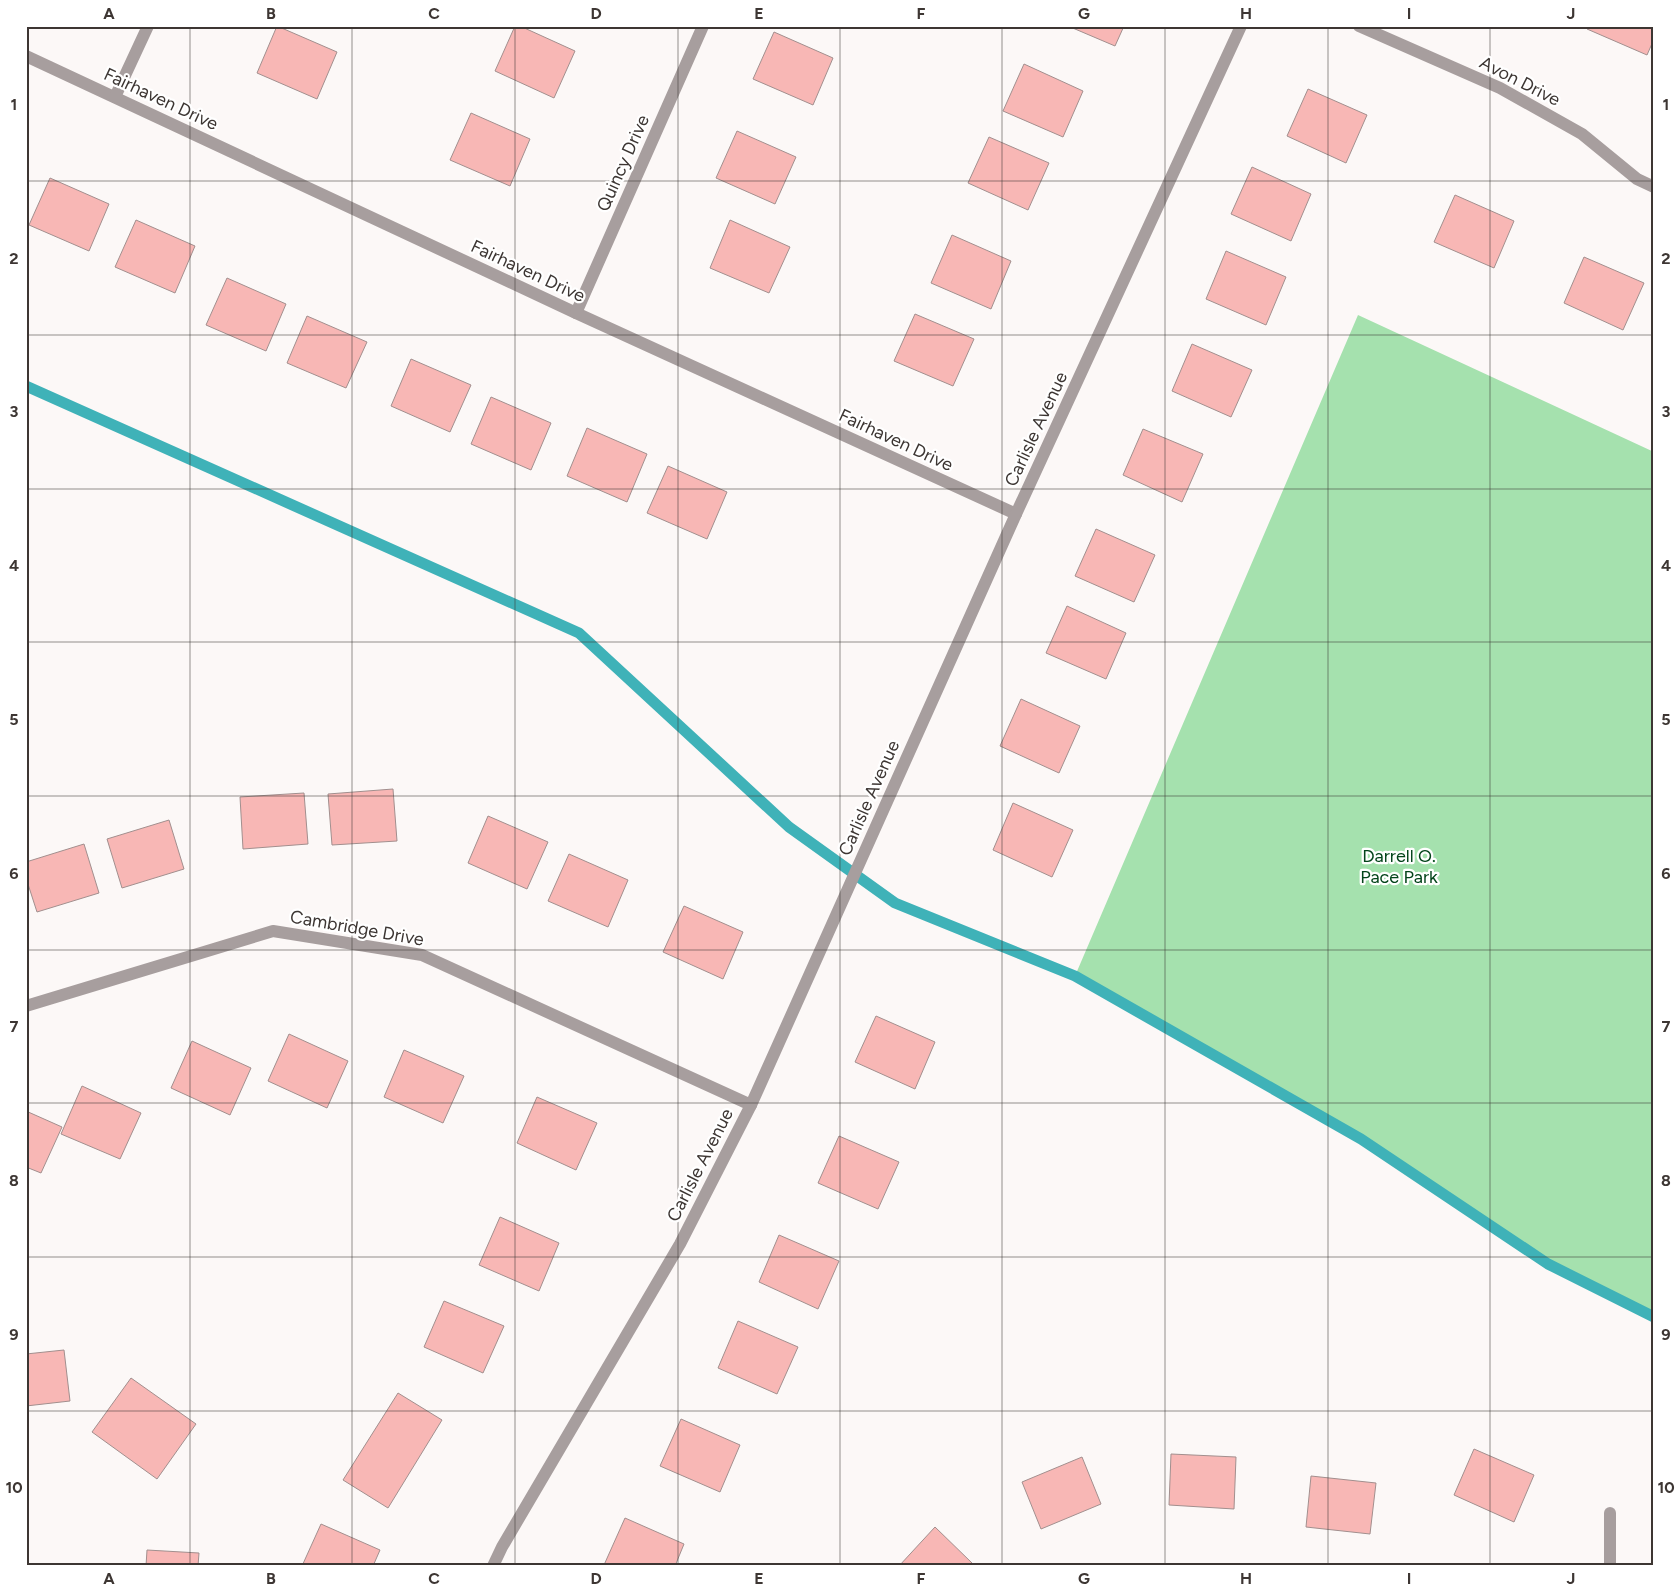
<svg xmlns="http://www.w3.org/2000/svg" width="1680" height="1592" viewBox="0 0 1680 1592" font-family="Figtree,sans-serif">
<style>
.green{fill:#a5e1ae}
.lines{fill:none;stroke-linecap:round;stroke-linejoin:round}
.stream{stroke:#3fb2b8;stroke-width:11}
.building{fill:#f8b7b5;stroke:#a28f8e}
.minor{stroke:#a79e9e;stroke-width:12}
.grid{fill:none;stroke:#3d3633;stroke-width:1;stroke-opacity:0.55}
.labels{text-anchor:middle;stroke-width:4.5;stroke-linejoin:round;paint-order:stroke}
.street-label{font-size:18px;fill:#3d3633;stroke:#fff}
.park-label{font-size:18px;fill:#03441a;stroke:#fff}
.neatline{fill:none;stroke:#3d3633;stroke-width:2}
.grid-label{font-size:16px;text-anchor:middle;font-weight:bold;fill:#3d3633}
</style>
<rect width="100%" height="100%" fill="#fcf8f7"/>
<!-- green -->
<path class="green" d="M1358 315 1654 452V1317L1548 1264 1361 1139 1075 976Z"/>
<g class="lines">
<!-- stream -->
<path class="stream" d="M26 386 579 633 789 827 895 903 1075 976 1361 1139 1548 1264 1654 1317"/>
</g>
<!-- building -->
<g class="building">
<path d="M277 26 337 52 317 99 257 73Z"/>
<path d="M515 26H520L575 51 554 98 495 71Z"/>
<path d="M1068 26H1124L1115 46Z"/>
<path d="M1589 26H1654V39L1647 55 1587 29Z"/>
<path d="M774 32 833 58 813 105 753 79Z"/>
<path d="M1024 64 1083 91 1063 137 1003 111Z"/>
<path d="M1308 89 1367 115 1346 163 1287 136Z"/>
<path d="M471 113 530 139 510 186 450 160Z"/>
<path d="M737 131 796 157 775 204 716 178Z"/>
<path d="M989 137 1049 163 1028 210 968 183Z"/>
<path d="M1252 167 1311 194 1291 241 1231 214Z"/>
<path d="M50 178 109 204 89 251 29 225Z"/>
<path d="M1455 195 1514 221 1494 268 1434 242Z"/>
<path d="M136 220 195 246 175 293 115 267Z"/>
<path d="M730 220 790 247 769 293 710 268Z"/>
<path d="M952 235 1011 261 991 309 931 283Z"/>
<path d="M1226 251 1286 277 1266 325 1206 299Z"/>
<path d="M1584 257 1644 283 1623 330 1564 303Z"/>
<path d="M227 278 286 304 266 351 206 325Z"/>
<path d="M915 314 974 339 953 386 894 361Z"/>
<path d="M307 316 367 342 346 388 287 363Z"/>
<path d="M1192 344 1252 370 1231 417 1172 391Z"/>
<path d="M411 359 471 385 450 432 391 406Z"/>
<path d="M491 397 551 423 531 470 471 444Z"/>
<path d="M587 428 647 454 627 502 567 476Z"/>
<path d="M1143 429 1203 454 1182 502 1123 475Z"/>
<path d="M668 466 727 492 707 539 647 513Z"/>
<path d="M1096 529 1155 555 1134 602 1075 576Z"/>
<path d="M1067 606 1126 633 1106 679 1046 653Z"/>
<path d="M1021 699 1080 726 1059 773 1000 746Z"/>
<path d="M393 789 397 841 332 845 328 794Z"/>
<path d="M304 793 308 844 243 849 240 797Z"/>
<path d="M1013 803 1073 830 1052 877 993 850Z"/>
<path d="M488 816 548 842 527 889 468 863Z"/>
<path d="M169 820 184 869 122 888 107 839Z"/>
<path d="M84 844 99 893 37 912 26 878V862Z"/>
<path d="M569 854 628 880 608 927 548 901Z"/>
<path d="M684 906 743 932 723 979 663 952Z"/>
<path d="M876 1016 935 1042 915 1089 855 1062Z"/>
<path d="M289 1034 348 1061 327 1108 268 1081Z"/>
<path d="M192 1041 251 1068 230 1115 171 1088Z"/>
<path d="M404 1050 464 1076 443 1123 384 1097Z"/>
<path d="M82 1086 141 1113 120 1159 61 1134Z"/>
<path d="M537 1097 597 1123 576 1170 517 1143Z"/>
<path d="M26 1111 62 1127 41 1173 26 1167Z"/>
<path d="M839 1136 899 1162 878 1209 818 1183Z"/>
<path d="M500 1217 559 1243 539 1291 479 1265Z"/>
<path d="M779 1235 839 1261 818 1309 759 1282Z"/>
<path d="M444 1301 504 1326 483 1373 424 1347Z"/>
<path d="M738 1321 798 1347 777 1394 718 1368Z"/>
<path d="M64 1350 70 1401 26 1406V1354Z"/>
<path d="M131 1378 196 1424 157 1479 92 1432Z"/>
<path d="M398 1393 442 1420 388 1508 343 1480Z"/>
<path d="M681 1419 740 1445 720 1492 660 1466Z"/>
<path d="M1474 1449 1534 1475 1514 1522 1454 1495Z"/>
<path d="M1171 1454 1236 1457 1234 1509 1169 1505Z"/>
<path d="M1082 1457 1101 1504 1041 1529 1022 1482Z"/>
<path d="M1311 1476 1376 1483 1370 1534 1306 1527Z"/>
<path d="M625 1518 684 1544 675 1566 604 1565Z"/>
<path d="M321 1524 380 1550 373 1566H302Z"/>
<path d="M935 1527 972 1563 969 1566H899Z"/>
<path d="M147 1550 199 1553 198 1566H146Z"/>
</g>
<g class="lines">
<!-- minor -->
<g class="minor">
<path d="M1359 26 1500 88 1582 134 1637 179 1654 187"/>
<path d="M26 56 576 313 1016 514"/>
<path d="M115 97 148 26"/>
<path d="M576 313 703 26"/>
<path d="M26 1006 273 931 422 955 751 1105"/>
<path d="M1610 1513V1566"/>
<path d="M493 1566 502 1547 680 1244 751 1105 1016 514 1241 26"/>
</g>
</g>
<!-- grid -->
<path class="grid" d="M190 26V1566M352 26V1566M515 26V1566M678 26V1566M840 26V1566M1002 26V1566M1165 26V1566M1328 26V1566M1490 26V1566M26 181H1654M26 335H1654M26 489H1654M26 642H1654M26 796H1654M26 950H1654M26 1103H1654M26 1257H1654M26 1411H1654"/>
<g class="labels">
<!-- street labels -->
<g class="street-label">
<text transform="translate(1520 81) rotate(27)" y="6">Avon Drive</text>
<text transform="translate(161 99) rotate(25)" y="6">Fairhaven Drive</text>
<text transform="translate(623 163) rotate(-66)" y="6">Quincy Drive</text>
<text transform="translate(528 271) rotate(25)" y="6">Fairhaven Drive</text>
<text transform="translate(1036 429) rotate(-65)" y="6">Carlisle Avenue</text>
<text transform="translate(896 440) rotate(25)" y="6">Fairhaven Drive</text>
<text transform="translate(869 798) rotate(-66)" y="6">Carlisle Avenue</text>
<text transform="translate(357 928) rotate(10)" y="6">Cambridge Drive</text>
<text transform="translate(700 1165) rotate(-63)" y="6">Carlisle Avenue</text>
</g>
<!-- park labels -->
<g class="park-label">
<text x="1399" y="862">Darrell O.<tspan x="1399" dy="21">Pace Park</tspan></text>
</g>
</g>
<!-- border -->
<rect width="1680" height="1592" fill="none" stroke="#ffffff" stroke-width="55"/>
<rect x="28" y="28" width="1624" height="1536" class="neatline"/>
<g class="grid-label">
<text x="109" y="19">A</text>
<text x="271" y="19">B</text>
<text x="434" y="19">C</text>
<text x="596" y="19">D</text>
<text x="759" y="19">E</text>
<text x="921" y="19">F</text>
<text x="1084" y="19">G</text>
<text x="1246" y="19">H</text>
<text x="1409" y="19">I</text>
<text x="1571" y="19">J</text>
<text x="14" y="110">1</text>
<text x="1666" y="110">1</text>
<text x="14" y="264">2</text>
<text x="1666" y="264">2</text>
<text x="14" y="417">3</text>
<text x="1666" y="417">3</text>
<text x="14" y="571">4</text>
<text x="1666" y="571">4</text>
<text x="14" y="725">5</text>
<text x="1666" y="725">5</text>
<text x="14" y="879">6</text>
<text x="1666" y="879">6</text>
<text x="14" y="1032">7</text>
<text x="1666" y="1032">7</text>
<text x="14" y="1186">8</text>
<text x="1666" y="1186">8</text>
<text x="14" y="1340">9</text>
<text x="1666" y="1340">9</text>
<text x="14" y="1493">10</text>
<text x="1666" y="1493">10</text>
<text x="109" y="1584">A</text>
<text x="271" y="1584">B</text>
<text x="434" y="1584">C</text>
<text x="596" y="1584">D</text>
<text x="759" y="1584">E</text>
<text x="921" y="1584">F</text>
<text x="1084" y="1584">G</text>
<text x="1246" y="1584">H</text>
<text x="1409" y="1584">I</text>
<text x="1571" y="1584">J</text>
</g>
</svg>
